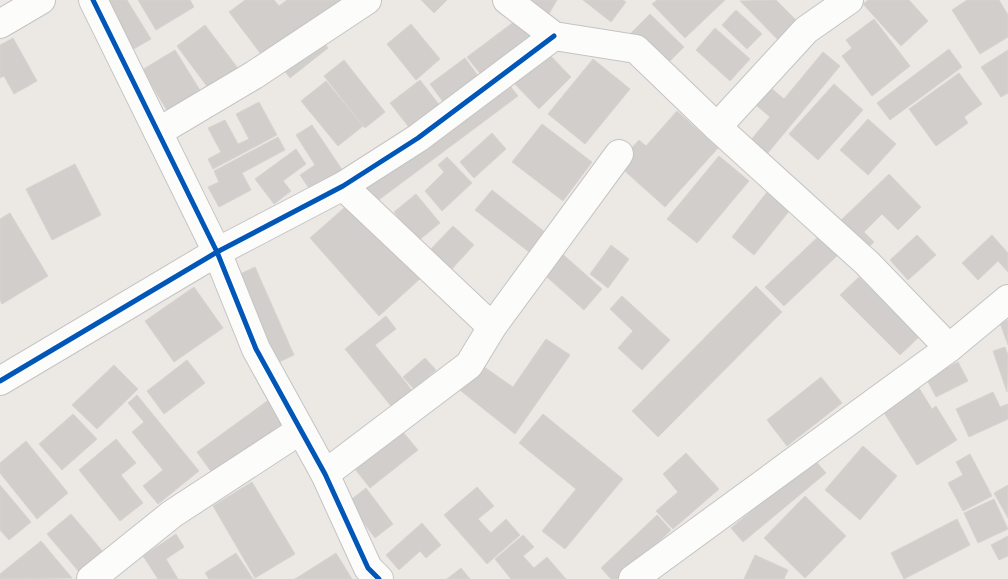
<svg xmlns="http://www.w3.org/2000/svg" width="1008" height="579" viewBox="0 0 1008 579" font-family="Rubik,sans-serif">
<style>
.building{fill:#d1cecb;stroke:#d7d4d0}
.lines{fill:none;stroke-linecap:round;stroke-linejoin:round}
.minor-casing{stroke:#c5c4c5;stroke-width:30}
.tertiary-casing{stroke:#c5c4c5;stroke-width:30}
.minor{stroke:#fcfcfb;stroke-width:28}
.tertiary{stroke:#fcfcfb;stroke-width:28}
.cycleway-casing{stroke:#fff;stroke-width:8}
.cycleway{stroke:#0057b8;stroke-width:5}
</style>
<rect width="100%" height="100%" fill="#ece8e4"/>
<!-- building -->
<g class="building">
<path d="M101 0H127L151 39 132 50Z"/>
<path d="M138 0H190L194 7 156 30Z"/>
<path d="M245 0H274L279 6 287 0H349L267 62 229 12Z"/>
<path d="M421 0H447L434 13Z"/>
<path d="M532 0H557L547 17 528 6Z"/>
<path d="M583 0H623L626 2 611 22Z"/>
<path d="M657 0H725L685 38 652 4Z"/>
<path d="M776 0 800 24 781 43 740 1Z"/>
<path d="M868 0H909L928 21 901 46 863 4Z"/>
<path d="M967 0H999L1008 15V37L980 54 952 10Z"/>
<path d="M736 10 762 34 747 49 722 25Z"/>
<path d="M650 14 684 47 664 67 630 34Z"/>
<path d="M519 18 538 44 487 82 467 57Z"/>
<path d="M874 19 910 66 872 96 842 56 852 48 846 40Z"/>
<path d="M411 24 440 59 416 80 387 44Z"/>
<path d="M205 25 240 71 212 93 177 46Z"/>
<path d="M715 28 750 59 730 81 696 50Z"/>
<path d="M318 35 328 48 290 78 280 65Z"/>
<path d="M13 38 37 81 14 94 4 76 0 78V45Z"/>
<path d="M542 47 571 77 539 109 509 78Z"/>
<path d="M949 49 962 67 890 120 877 103Z"/>
<path d="M175 50 203 95 170 115 142 70Z"/>
<path d="M1008 50V93L1001 97 981 67Z"/>
<path d="M823 52 840 66 767 154 750 141 770 117 750 100 764 82 784 99Z"/>
<path d="M465 58 484 84 449 110 430 84Z"/>
<path d="M593 59 630 89 585 144 548 114Z"/>
<path d="M344 60 385 112 365 128 324 76Z"/>
<path d="M959 73 982 104 964 117 968 123 936 146 909 109Z"/>
<path d="M420 80 444 111 415 135 390 103Z"/>
<path d="M326 81 363 126 338 146 301 101Z"/>
<path d="M507 82 518 96 372 205 357 185Z"/>
<path d="M834 84 863 110 818 160 789 134Z"/>
<path d="M259 102 277 135 213 169 208 159 221 152 208 128 225 120 238 144 249 139 236 114Z"/>
<path d="M677 111 718 148 665 207 617 164 639 140 646 146Z"/>
<path d="M868 119 896 144 868 175 840 150Z"/>
<path d="M542 124 592 162 563 201 512 162Z"/>
<path d="M312 125 347 177 315 197 300 175 315 165 296 135Z"/>
<path d="M492 133 506 149 474 178 460 162Z"/>
<path d="M278 137 285 150 242 173 251 190 219 207 208 187 219 182 214 171Z"/>
<path d="M296 149 306 164 283 181 291 191 274 204 255 179Z"/>
<path d="M719 156 749 181 697 243 667 219Z"/>
<path d="M447 157 472 183 442 211 425 191 444 172 438 165Z"/>
<path d="M75 164 101 215 52 240 26 189Z"/>
<path d="M889 174 921 207 898 230 882 214 864 232 874 242 863 252 836 225Z"/>
<path d="M492 190 545 232 529 252 475 210Z"/>
<path d="M767 192 790 210 754 255 732 237Z"/>
<path d="M416 194 440 223 418 241 394 212Z"/>
<path d="M353 200 422 277 379 316 310 238Z"/>
<path d="M10 213 48 276 2 304 0 300V219Z"/>
<path d="M453 226 474 245 449 272 428 252Z"/>
<path d="M821 234 839 254 784 306 765 287Z"/>
<path d="M917 235 936 255 908 280 890 260Z"/>
<path d="M992 235 1008 253V272L998 261 978 280 962 263Z"/>
<path d="M611 245 629 259 608 288 590 274Z"/>
<path d="M558 250 602 289 584 310 539 270Z"/>
<path d="M255 267 294 355 275 364 236 276Z"/>
<path d="M859 277 919 337 900 355 840 295Z"/>
<path d="M756 286 782 312 658 437 632 411Z"/>
<path d="M194 287 223 328 174 362 145 321Z"/>
<path d="M622 296 670 340 642 370 618 348 633 331 610 309Z"/>
<path d="M386 316 396 329 375 345 415 394 395 411 345 349Z"/>
<path d="M1008 320V345L1000 323Z"/>
<path d="M546 339 570 355 515 434 456 387 477 362 513 387Z"/>
<path d="M1005 347 1008 355 1007 392 993 351Z"/>
<path d="M425 358 436 370 414 389 403 377Z"/>
<path d="M187 360 205 383 164 414 147 391Z"/>
<path d="M958 362 968 381 936 397 926 378Z"/>
<path d="M114 365 138 389 97 429 72 405Z"/>
<path d="M821 377 842 403 787 446 767 420Z"/>
<path d="M919 388 932 409 936 406 957 440 917 465 883 411Z"/>
<path d="M993 392 1000 407 1008 404V419L969 437 956 409Z"/>
<path d="M137 395 199 471 158 504 143 486 163 470 132 432 144 422 128 403Z"/>
<path d="M270 399 288 424 215 477 197 452Z"/>
<path d="M73 414 97 439 62 470 39 444Z"/>
<path d="M543 414 623 479 565 549 542 531 576 489 519 443Z"/>
<path d="M402 431 418 450 370 488 355 469Z"/>
<path d="M116 439 136 463 121 475 143 503 120 521 79 470Z"/>
<path d="M26 441 68 493 37 519 0 473V463Z"/>
<path d="M863 446 897 476 860 520 825 490Z"/>
<path d="M686 453 719 489 673 529 656 511 678 492 663 474Z"/>
<path d="M970 454 992 496 963 511 948 483 963 475 956 462Z"/>
<path d="M814 459 826 473 743 542 731 528Z"/>
<path d="M252 482 295 554 255 578 213 506Z"/>
<path d="M0 485 31 522 9 540 0 530Z"/>
<path d="M1008 485V518L994 493Z"/>
<path d="M477 487 494 506 478 519 491 533 506 519 520 535 487 564 444 515Z"/>
<path d="M366 488 393 524 375 538 348 502Z"/>
<path d="M805 496 846 536 805 578 764 538Z"/>
<path d="M994 499 1008 529 978 543 964 513Z"/>
<path d="M71 514 104 553 80 573 47 534Z"/>
<path d="M657 515 671 530 620 579H611L601 568Z"/>
<path d="M957 519 970 545 904 579 891 553Z"/>
<path d="M422 523 441 545 426 558 420 551 399 570 386 555Z"/>
<path d="M176 534 184 547 166 559 178 579H158L143 556Z"/>
<path d="M523 535 534 547 523 556 534 568 547 557 566 579H511L495 559Z"/>
<path d="M1008 536V556L999 560 991 545Z"/>
<path d="M41 541 72 578 0 579V574Z"/>
<path d="M236 553 253 579H209L205 573Z"/>
<path d="M336 553 352 579H295Z"/>
<path d="M755 555 788 570 784 579H744Z"/>
<path d="M461 568 470 579H447Z"/>
</g>
<g class="lines">
<defs>
<g id="minor">
<path d="M507 0 554 36 636 49 717 127 867 263 949 348"/>
<path d="M0 24 41 0"/>
<path d="M717 127 806 30 849 0"/>
<path d="M158 132 254 75 367 0"/>
<path d="M343 186 492 327"/>
<path d="M0 381 217 252 343 186 418 138 554 36"/>
<path d="M325 474 469 365 492 327 619 154"/>
<path d="M91 579 172 514 299 431"/>
</g>
<g id="tertiary">
<path d="M93 0 217 252 256 349 325 474 368 568 379 579"/>
<path d="M633 579 949 348 1008 299"/>
</g>
</defs>
<!-- minor casing -->
<use href="#minor" class="minor-casing"/>
<!-- tertiary casing -->
<use href="#tertiary" class="tertiary-casing"/>
<!-- minor -->
<use href="#minor" class="minor"/>
<!-- tertiary -->
<use href="#tertiary" class="tertiary"/>
<defs>
<g id="cycleway">
<path d="M93 0 217 252 256 349 325 474 368 568 379 579"/>
<path d="M0 381 217 252 343 186 418 138 554 36"/>
</g>
</defs>
<!-- cycleway casing -->
<use href="#cycleway" class="cycleway-casing"/>
<!-- cycleway -->
<use href="#cycleway" class="cycleway"/>
</g>
</svg>
